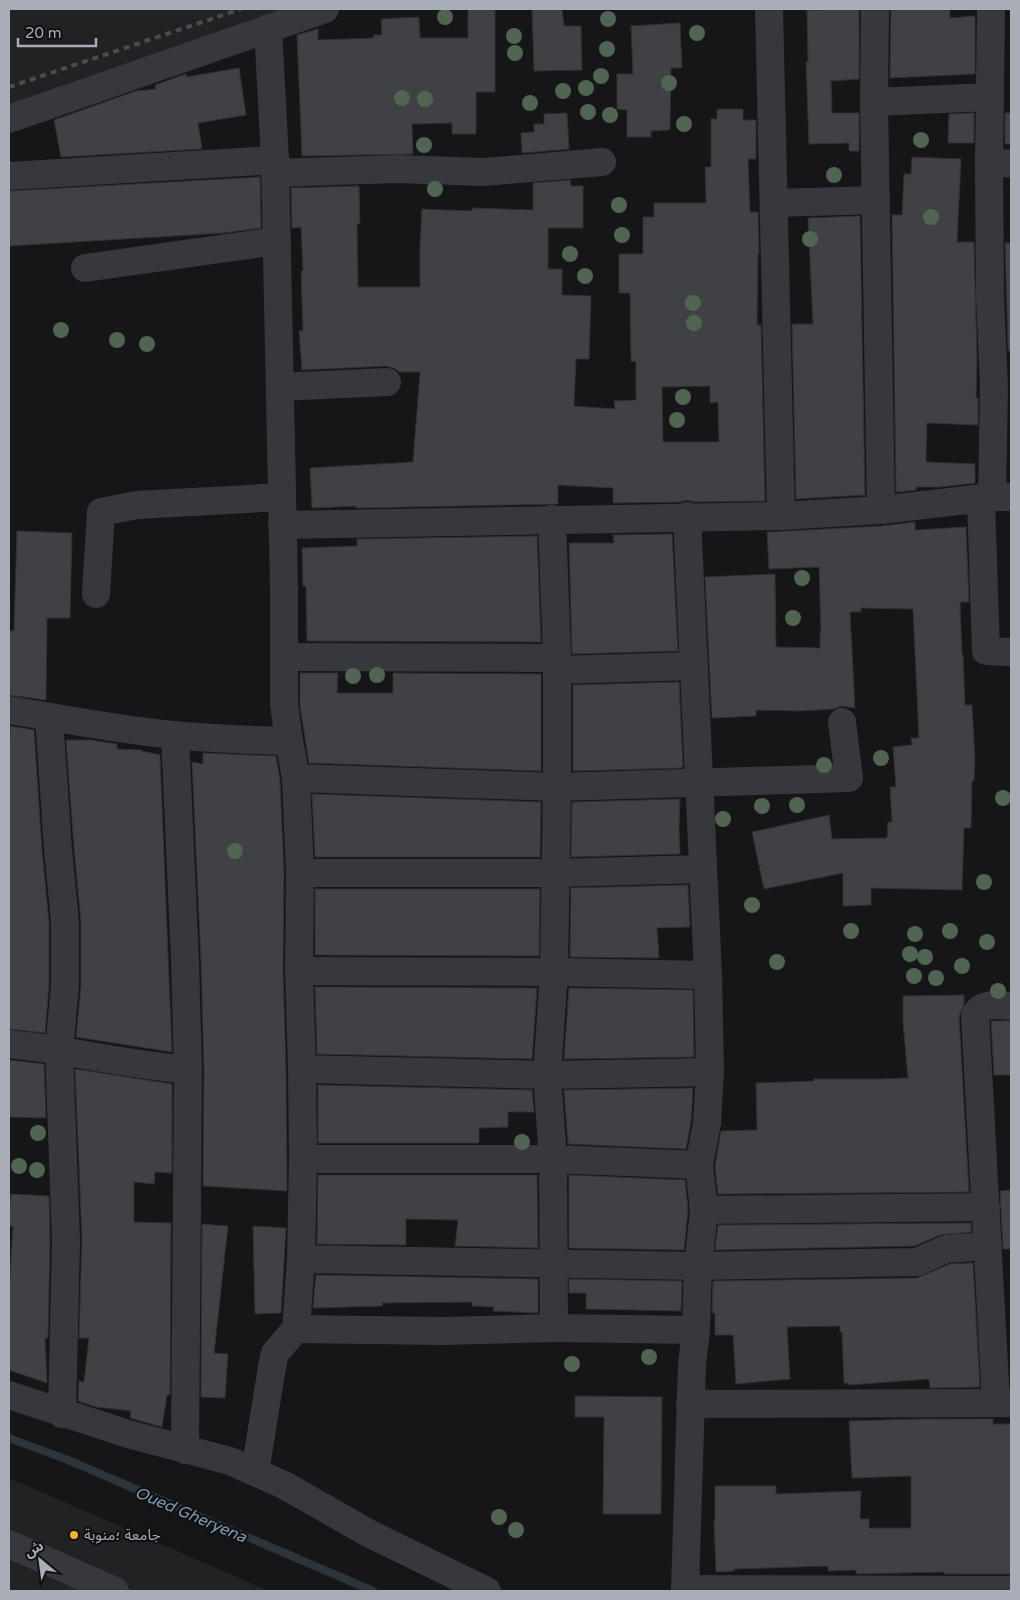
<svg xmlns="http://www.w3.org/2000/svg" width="1020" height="1600" viewBox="0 0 1020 1600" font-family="'Varela Round','Noto Sans Arabic',sans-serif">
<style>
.built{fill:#222225}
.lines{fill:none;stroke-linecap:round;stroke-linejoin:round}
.stream{stroke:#2c353c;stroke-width:8}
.building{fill:#404145;stroke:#303034;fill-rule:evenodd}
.minor{stroke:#37383d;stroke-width:28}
.rail{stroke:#4a4c52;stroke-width:4;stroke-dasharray:6 5;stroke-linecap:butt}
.tree{fill:#506452}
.poi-dot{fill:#f2b134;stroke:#111113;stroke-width:2}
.labels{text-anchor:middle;stroke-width:4.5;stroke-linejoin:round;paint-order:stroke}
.poi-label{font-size:15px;fill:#a8adb8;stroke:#111113;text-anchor:start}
.water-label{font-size:16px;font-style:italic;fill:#7f9bb3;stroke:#111113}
</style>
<rect width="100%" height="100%" fill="#161618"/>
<!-- built -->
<g class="built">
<path d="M9 9H295L9 105Z"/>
<path d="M9 1478 269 1591H9Z"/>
</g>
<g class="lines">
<!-- stream -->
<path class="stream" d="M9 1438 68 1460 373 1591"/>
</g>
<!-- building -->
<g class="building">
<path d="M468 9H495V92H476V134H452V123L412 124 413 154 302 156 297 35 318 29V40L374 38 373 35H382L381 19 419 17 420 38H468Z"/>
<path d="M532 9H562L564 26H581L582 70 534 71Z"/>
<path d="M859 9V79L831 81 832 113H859V151H849V143L809 144 806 62H808L807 10Z"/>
<path d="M891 9H950V18L975 16V74L890 78Z"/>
<path d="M680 23 682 68H671L670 130 651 131V137H627V110L617 109V74H633L631 26Z"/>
<path d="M239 68 246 115 198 123 202 149 61 157 54 120 136 91 156 89 155 85 186 74V77Z"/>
<path d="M717 109H743V120H756V159H748L750 212H758L759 254H758L757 325H761L765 501 694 502 687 500 680 502 613 503V488L558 485V504L356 508V506L312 508 310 468 413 462 420 372H399L394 368 386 366 302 370 299 331H303L301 271H303L301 227 292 228 291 188 359 186 360 224H357L358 287H420V245L422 209 472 211V208L533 210V183L570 180 571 186H583V228H548V269H562V295L591 296 589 359H576L574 406 615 409 614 401 636 400V362L631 361 630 293H619V254H643V217H654V203H706L705 167H711V119H717ZM710 386V403L718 402 719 442H663L662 387Z"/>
<path d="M567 113 569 149 522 153 521 133 534 132V124H544V114Z"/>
<path d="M974 113V143H948L949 114Z"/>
<rect x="1005" y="113" width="6" height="31"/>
<path d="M912 157 961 159 957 242H974L977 361 976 398H978V425L927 423 926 462 975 464V483L940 487H916V490L896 492 892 215H902L904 174H911Z"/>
<path d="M260 177 261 228 223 233 9 246V191Z"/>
<path d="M860 216 865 495 796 499 792 324H813L808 218Z"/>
<path d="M1005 243H1011V351H1008Z"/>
<path d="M915 522V530L966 527 969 602H960L962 655H963L965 705H972L975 760 974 781H972L971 828H964L962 890 871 888V905L843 906V873L764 889 752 832 829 815 832 839 886 838 887 837 888 822H892L890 787H896L893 747 912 745 911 738H919L913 609 861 608V612H850L855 708 841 706 833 709 800 711 756 710V716L712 718 705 577 775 574 776 647 820 648V633H821L819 567 769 569 767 532 882 526Z"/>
<path d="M17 531 72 533 70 618H47L46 700 9 695V631H14Z"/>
<path d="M672 534 678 651 572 654 569 543H614L613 535Z"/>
<path d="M537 536 541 642 307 641 306 586H303L302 548 357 546V539Z"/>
<path d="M300 673H338L337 693H393V673L541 674V771L309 763 300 706Z"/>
<path d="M679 682 683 766 681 768 573 771V685Z"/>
<path d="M10 726 34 730 42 850 49 923V985L45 1033 9 1029V738H10Z"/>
<path d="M66 740H90L117 744V749L142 750V751L160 755 172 1052 76 1037 81 986V922L74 848Z"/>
<path d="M203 753 276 756 280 780 284 873 283 971 286 1069 287 1191 203 1186 204 1070 201 961 192 762 203 764Z"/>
<path d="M312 794 541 802 540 857H315Z"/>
<path d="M680 799 679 829 680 854 571 857 572 802Z"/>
<path d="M688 885 690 927 657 928 659 958 570 957 571 888Z"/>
<path d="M315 889H540L539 956 315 955Z"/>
<path d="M315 987 537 988 532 1059 317 1054Z"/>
<path d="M569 988 693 990 694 1057 564 1059Z"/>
<path d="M964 995V1004L959 1016 969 1192 718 1194 715 1166 721 1131 757 1130 756 1083 814 1081V1079H881L908 1078 903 1023V996Z"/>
<path d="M991 1021H1011V1075H994Z"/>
<path d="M9 1060 44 1064 46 1118 9 1117Z"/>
<path d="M75 1069 172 1084V1173L155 1172 154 1184 134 1182V1222L171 1223 170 1395H167L162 1427 130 1418 131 1411 96 1407 78 1401 79 1381 84 1382 89 1338H79L82 1239Z"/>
<path d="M318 1085 532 1090 534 1112H508V1127L479 1128V1143H318Z"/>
<path d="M693 1088 691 1121 686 1149 568 1144 564 1090Z"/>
<path d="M318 1175H537L538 1248 455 1246 458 1220 406 1219V1245L317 1244Z"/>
<path d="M569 1175 685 1180 688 1210 684 1250 569 1248Z"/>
<path d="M1011 1190V1249H1003L1000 1191Z"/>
<path d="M11 1194 49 1196 50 1240 48 1338H45L47 1383 9 1370V1293L13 1226H9V1205H10Z"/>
<path d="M971 1223V1232L940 1235 914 1246 715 1250 718 1225Z"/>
<path d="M202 1224 228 1226 214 1353 228 1354 225 1398 201 1397Z"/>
<path d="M253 1226 286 1228 281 1313 255 1314Z"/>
<path d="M973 1263 980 1387 930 1388 929 1379 848 1385V1383H844L842 1332 840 1333V1326L787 1327 790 1379 736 1384 733 1335H715V1313H712L713 1281 917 1278 950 1264Z"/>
<path d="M316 1275 538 1279V1313L493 1311 494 1307 472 1306V1302L382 1303 383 1306 313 1308Z"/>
<path d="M569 1279 682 1281 681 1311 586 1309V1293H569Z"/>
<path d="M575 1396 662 1397 661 1514H603L604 1417H575Z"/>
<path d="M922 1419H993V1424H1011V1574H944V1572L856 1574V1570L828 1571V1566L735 1569 734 1571 716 1572 714 1521H715V1486H776V1494L861 1491 860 1519H869V1528H911V1476L852 1478 849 1421Z"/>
</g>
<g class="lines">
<!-- minor -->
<g class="minor">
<path d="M769 9 781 516"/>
<path d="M875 9 874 102 881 510"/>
<path d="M991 9 989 164 990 296 994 387 992 497"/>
<path d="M874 102 990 97"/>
<path d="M9 119 325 9"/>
<path d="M989 164 1011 163"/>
<path d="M275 173 397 169 484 172 602 162"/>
<path d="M9 176 275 160"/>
<path d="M774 203 876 200"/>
<path d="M85 268 277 241"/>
<path d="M280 387 387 382"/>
<path d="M981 499 986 651 1011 652"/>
<path d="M552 519 557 658V787L554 972 547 1075 553 1159 554 1328"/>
<path d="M282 525 781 516 881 510 992 497H1011"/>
<path d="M96 594 101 512 137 505 282 497"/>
<path d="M284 657 557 658"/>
<path d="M557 670 694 666"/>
<path d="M9 710C64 719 119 730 174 735 212 739 251 740 289 741L284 704V586L275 160 268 28"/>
<path d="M175 735 185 961 188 1070 185 1450"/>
<path d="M296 778 557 787 849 778 842 722"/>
<path d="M300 873H555L703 869"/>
<path d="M299 971 554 972 708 975"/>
<path d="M9 1044 59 1050 65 986V922L58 849 49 717"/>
<path d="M302 1069 547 1075 710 1072"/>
<path d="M303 1159H553L699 1165"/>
<path d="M704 1210 986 1207"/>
<path d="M301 1259 698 1266 917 1262 946 1249 988 1246"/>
<path d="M296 1329 443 1331 554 1328 696 1330"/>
<path d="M9 1395 128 1434 230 1461 284 1485 370 1534 487 1591"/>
<path d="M996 1402 975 1015C982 1002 998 1005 1011 1006"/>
<path d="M690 1404 1011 1403"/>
<path d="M62 1414 66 1240 59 1050C102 1059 144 1065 188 1070"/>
<path d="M255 1472 273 1361 275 1353 296 1329 301 1259 303 1159 302 1069 299 971 300 873 296 778 289 741"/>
<path d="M9 1544 115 1591"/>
<path d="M685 1589 1011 1590"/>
<path d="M685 1591 692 1364 696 1330 698 1266 704 1210 699 1165 707 1123 710 1072 708 975 687 516"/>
</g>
<!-- rail -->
<path class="rail" d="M9 87 241 9"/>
</g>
<!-- trees -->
<g class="tree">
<circle cx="445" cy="17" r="8"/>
<circle cx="608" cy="19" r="8"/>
<circle cx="697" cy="33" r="8"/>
<circle cx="514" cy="36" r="8"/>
<circle cx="607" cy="49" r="8"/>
<circle cx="515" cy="53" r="8"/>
<circle cx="601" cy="76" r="8"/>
<circle cx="669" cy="83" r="8"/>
<circle cx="586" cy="88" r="8"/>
<circle cx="563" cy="91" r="8"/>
<circle cx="402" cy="98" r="8"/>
<circle cx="425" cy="99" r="8"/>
<circle cx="530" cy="103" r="8"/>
<circle cx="588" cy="112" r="8"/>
<circle cx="610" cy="115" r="8"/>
<circle cx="684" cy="124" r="8"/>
<circle cx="921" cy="140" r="8"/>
<circle cx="424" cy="145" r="8"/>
<circle cx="834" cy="175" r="8"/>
<circle cx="435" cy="189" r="8"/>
<circle cx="619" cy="205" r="8"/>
<circle cx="931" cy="217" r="8"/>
<circle cx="622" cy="235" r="8"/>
<circle cx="810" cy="239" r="8"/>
<circle cx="570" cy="254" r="8"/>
<circle cx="585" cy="276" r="8"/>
<circle cx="693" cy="303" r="8"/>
<circle cx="694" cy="323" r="8"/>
<circle cx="61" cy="330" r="8"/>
<circle cx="117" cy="340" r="8"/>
<circle cx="147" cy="344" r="8"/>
<circle cx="683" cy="397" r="8"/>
<circle cx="677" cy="420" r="8"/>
<circle cx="802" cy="578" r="8"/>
<circle cx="793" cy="618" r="8"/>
<circle cx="377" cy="675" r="8"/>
<circle cx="353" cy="676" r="8"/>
<circle cx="881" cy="758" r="8"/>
<circle cx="824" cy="765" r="8"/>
<circle cx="1003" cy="798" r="8"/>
<circle cx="797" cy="805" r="8"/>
<circle cx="762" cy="806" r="8"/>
<circle cx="723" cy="819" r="8"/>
<circle cx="235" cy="851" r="8"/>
<circle cx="984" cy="882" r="8"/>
<circle cx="752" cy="905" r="8"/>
<circle cx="851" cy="931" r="8"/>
<circle cx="950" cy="931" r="8"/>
<circle cx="915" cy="934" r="8"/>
<circle cx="987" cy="942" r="8"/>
<circle cx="910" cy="954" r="8"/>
<circle cx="925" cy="957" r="8"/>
<circle cx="777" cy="962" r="8"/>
<circle cx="962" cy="966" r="8"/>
<circle cx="914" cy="976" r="8"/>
<circle cx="936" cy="978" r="8"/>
<circle cx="998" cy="991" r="8"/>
<circle cx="38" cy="1133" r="8"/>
<circle cx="522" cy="1142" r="8"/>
<circle cx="19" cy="1166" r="8"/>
<circle cx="37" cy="1170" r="8"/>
<circle cx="649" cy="1357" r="8"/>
<circle cx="572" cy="1364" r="8"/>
<circle cx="499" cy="1517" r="8"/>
<circle cx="516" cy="1530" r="8"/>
</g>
<!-- markers -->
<circle class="poi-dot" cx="74" cy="1535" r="5"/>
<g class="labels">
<!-- poi labels -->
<g class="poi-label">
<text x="84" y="1540">جامعة ؛منوبة</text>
</g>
<!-- water labels -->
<g class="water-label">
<text transform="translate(191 1514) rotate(23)" y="6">Oued Gheryena</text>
</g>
</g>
<!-- border -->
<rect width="1020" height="1600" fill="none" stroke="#a8adb8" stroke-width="20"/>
<!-- north arrow -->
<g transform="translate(40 1560) rotate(331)" stroke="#111113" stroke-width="4" paint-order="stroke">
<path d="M0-4L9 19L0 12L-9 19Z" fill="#a8adb8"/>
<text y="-8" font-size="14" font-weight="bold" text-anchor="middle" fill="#a8adb8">ش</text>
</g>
<!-- scale -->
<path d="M18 38v8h78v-8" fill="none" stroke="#a8adb8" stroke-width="2.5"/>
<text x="25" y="38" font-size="15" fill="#a8adb8" stroke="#111113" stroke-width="4" paint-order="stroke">20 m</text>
</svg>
